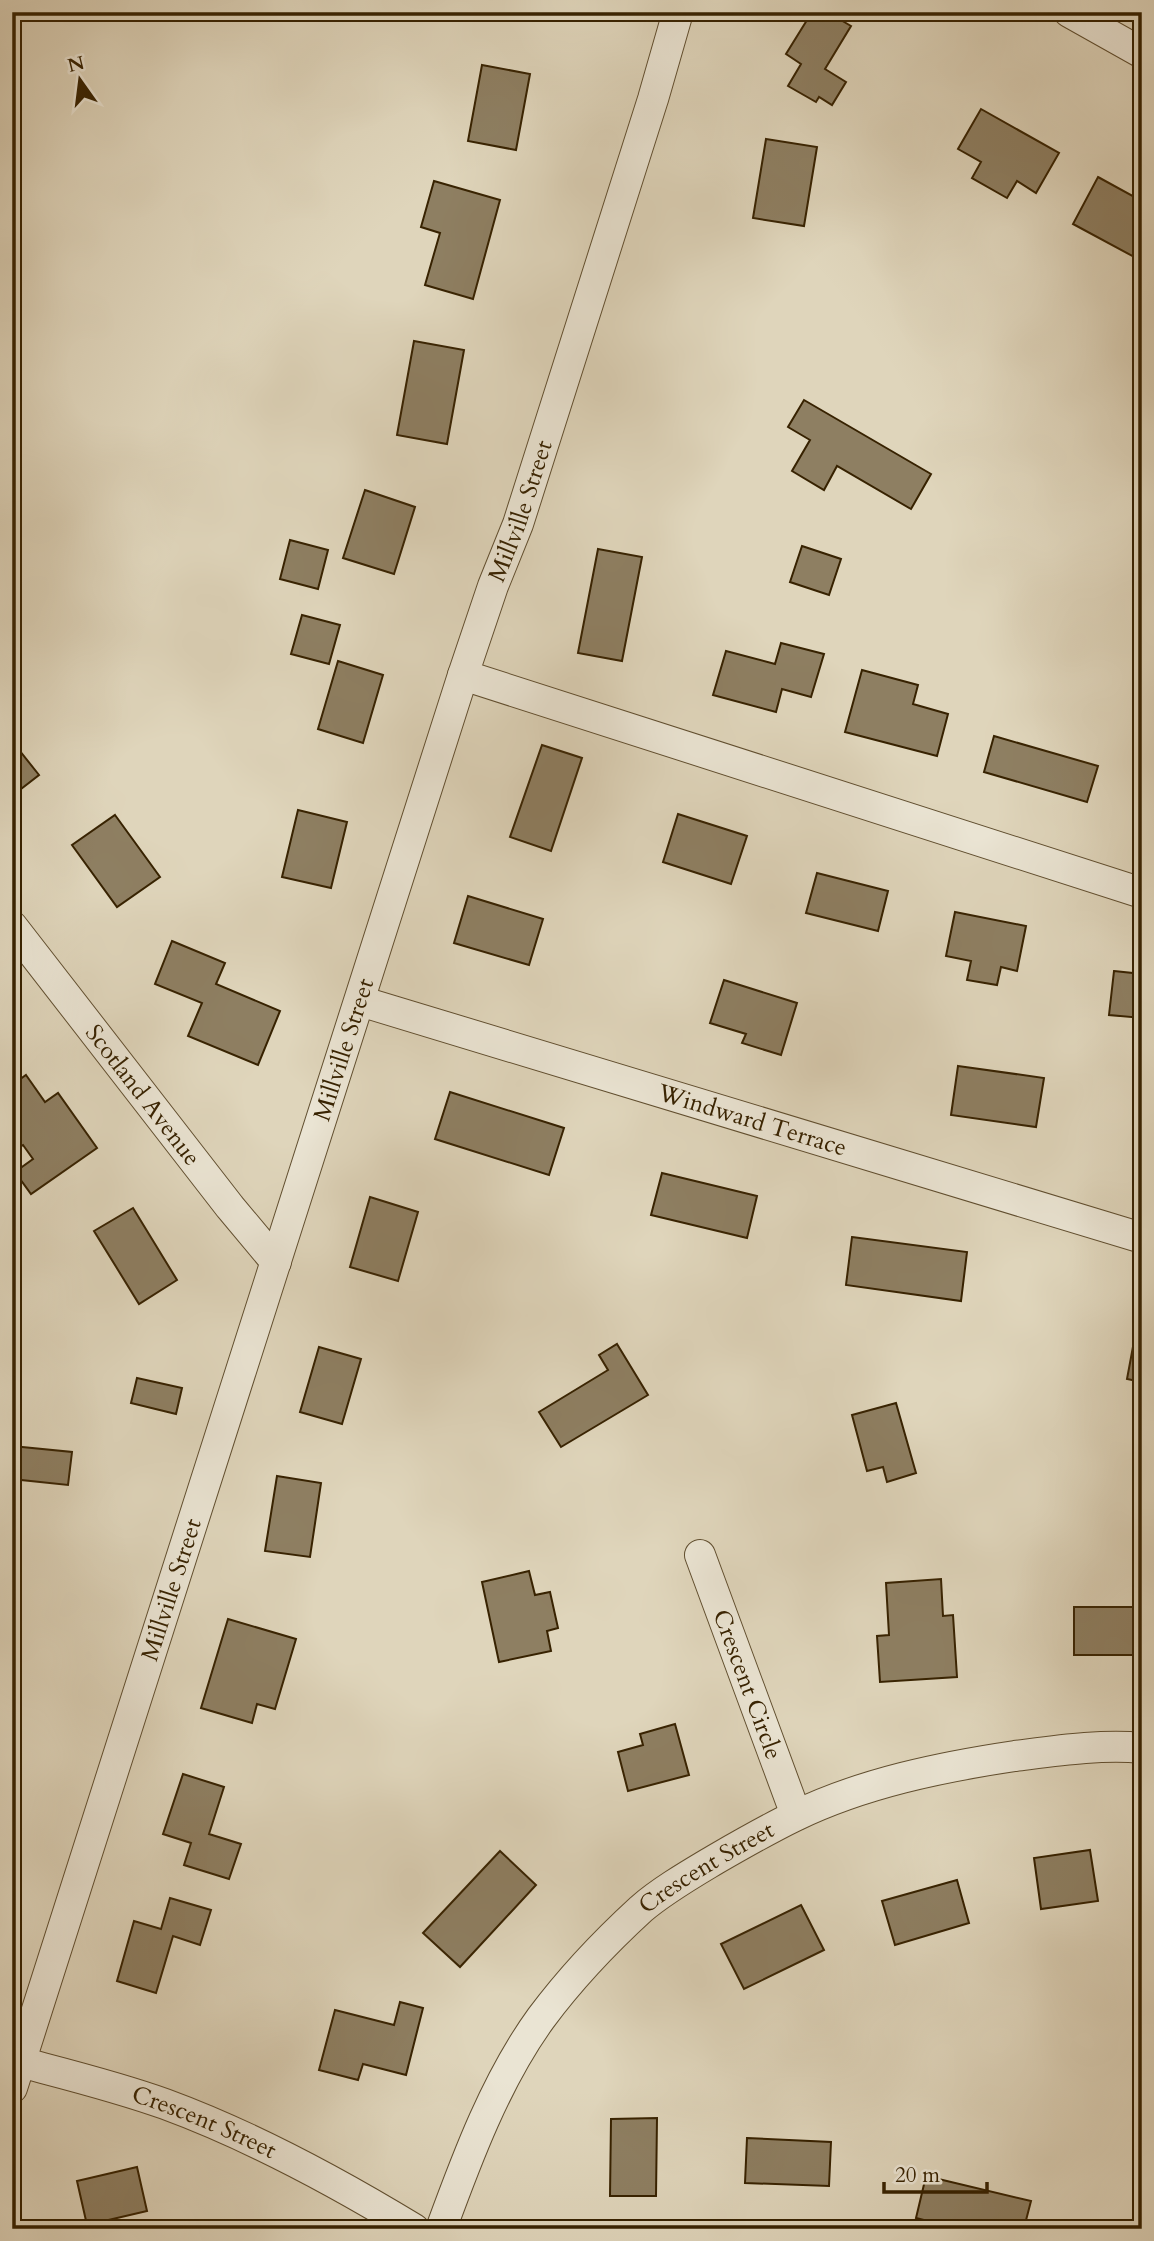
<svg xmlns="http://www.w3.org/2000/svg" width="1154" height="2241" viewBox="0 0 1154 2241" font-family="Cardo,serif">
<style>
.building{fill:#8e7f62;stroke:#372201;stroke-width:2}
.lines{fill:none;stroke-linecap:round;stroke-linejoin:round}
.street-casing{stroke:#614f30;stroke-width:32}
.street{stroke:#eae4d3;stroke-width:30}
.labels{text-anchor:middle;stroke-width:7;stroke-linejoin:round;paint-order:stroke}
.street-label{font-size:24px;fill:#372201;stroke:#eae4d3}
</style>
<rect width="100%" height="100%" fill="#dfd5bb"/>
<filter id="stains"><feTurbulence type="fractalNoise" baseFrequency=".00286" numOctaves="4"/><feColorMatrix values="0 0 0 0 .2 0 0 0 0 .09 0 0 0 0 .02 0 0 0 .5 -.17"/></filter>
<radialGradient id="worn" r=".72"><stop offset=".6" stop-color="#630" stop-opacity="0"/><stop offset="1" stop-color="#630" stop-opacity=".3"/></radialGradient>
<!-- building -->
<g class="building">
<path d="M812 12H827L851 26 825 69 846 82 832 105 819 97 816 102 788 86 801 64 786 54Z"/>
<path d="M482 65 530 74 516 150 468 141Z"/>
<path d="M981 109 1059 153 1036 193 1017 181 1007 198 972 178 981 162 958 149Z"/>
<path d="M766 139 817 147 804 226 753 218Z"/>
<path d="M1098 177 1142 201V253L1138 259 1073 224Z"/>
<path d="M434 181 500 200 473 299 425 285 440 233 421 227Z"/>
<path d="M414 341 464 350 447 444 397 435Z"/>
<path d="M804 400 931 474 911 509 837 466 824 490 792 471 810 440 788 427Z"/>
<path d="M365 490 415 507 394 574 343 558Z"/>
<path d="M290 540 328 550 318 589 280 579Z"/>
<path d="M802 546 841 559 829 595 790 582Z"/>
<path d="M598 549 642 557 622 661 578 653Z"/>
<path d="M302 615 340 625 329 664 291 654Z"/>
<path d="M781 643 824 654 811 697 782 689 776 712 713 695 726 651 775 664Z"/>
<path d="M338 661 383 675 363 743 318 729Z"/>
<path d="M862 670 918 685 913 704 948 714 937 756 845 732Z"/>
<path d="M994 736 1098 766 1087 802 984 772Z"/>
<path d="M12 741 39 775 12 796Z"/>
<path d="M542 745 582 758 551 851 510 837Z"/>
<path d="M298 810 347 822 331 888 282 877Z"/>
<path d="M678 814 747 836 731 884 663 862Z"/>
<path d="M115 815 160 877 117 907 72 845Z"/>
<path d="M817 873 888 891 878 931 806 913Z"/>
<path d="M468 896 543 919 529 965 454 943Z"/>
<path d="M955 912 1026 926 1017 971 1001 967 997 985 967 980 971 961 946 956Z"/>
<path d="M172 941 225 963 216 984 280 1011 258 1065 188 1036 202 1003 155 984Z"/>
<path d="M1114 971 1142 974V1018L1109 1015Z"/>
<path d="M724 980 797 1003 781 1055 742 1043 746 1034 710 1023Z"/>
<path d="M958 1066 1044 1078 1036 1127 951 1115Z"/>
<path d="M26 1075 45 1102 58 1093 97 1148 31 1194 15 1172 33 1159 23 1145 12 1152V1085Z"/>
<path d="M450 1092 564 1128 549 1175 435 1139Z"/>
<path d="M662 1173 757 1196 747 1238 651 1215Z"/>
<path d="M370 1197 418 1212 398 1281 350 1267Z"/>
<path d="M133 1208 177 1280 139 1304 94 1231Z"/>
<path d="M852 1237 967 1252 961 1301 846 1285Z"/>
<path d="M1135 1336 1142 1337V1382L1127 1379Z"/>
<path d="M617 1344 648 1395 561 1447 539 1412 608 1370 599 1355Z"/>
<path d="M319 1347 361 1359 342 1424 300 1412Z"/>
<path d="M137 1378 182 1388 176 1414 131 1403Z"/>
<path d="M896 1403 916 1473 887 1482 883 1467 867 1471 852 1415Z"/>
<path d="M12 1446 72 1452 68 1485 12 1479Z"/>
<path d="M277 1476 321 1483 310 1557 265 1551Z"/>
<path d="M529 1571 535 1595 550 1592 558 1628 547 1631 551 1651 499 1662 482 1582Z"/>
<path d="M941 1579 943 1616 953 1615 957 1677 880 1682 877 1636 889 1635 886 1583Z"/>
<rect x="1074" y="1607" width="68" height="48"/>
<path d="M228 1619 296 1639 275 1709 257 1704 252 1723 201 1708Z"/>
<path d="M675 1724 689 1775 628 1791 618 1752 643 1745 640 1734Z"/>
<path d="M183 1774 224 1787 209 1834 241 1844 229 1879 184 1865 191 1843 163 1834Z"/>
<path d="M1090 1850 1098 1901 1041 1909 1034 1858Z"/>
<path d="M500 1851 536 1885 460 1967 423 1933Z"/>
<path d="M957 1880 969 1923 895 1945 882 1901Z"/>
<path d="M170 1898 211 1910 200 1945 173 1936 156 1993 117 1981 134 1921 161 1929Z"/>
<path d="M801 1905 824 1950 744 1989 721 1944Z"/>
<path d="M400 2002 423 2008 406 2075 363 2064 358 2080 319 2070 335 2010 394 2025Z"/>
<path d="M657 2118 656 2196H610L611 2119Z"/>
<path d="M747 2138 831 2142 829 2186 745 2183Z"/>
<path d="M137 2167 147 2211 87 2225 77 2181Z"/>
<path d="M926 2176 1031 2201 1024 2228 1009 2224 1008 2229H959L916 2218Z"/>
</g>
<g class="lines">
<defs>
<g id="street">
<path d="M1069 12 1142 53"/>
<path d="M463 675 1142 893"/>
<path id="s1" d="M12 926 230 1207 276 1262"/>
<path id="s2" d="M360 1001 1142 1238"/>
<path id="s3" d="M700 1555 796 1815"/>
<path id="s4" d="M20 2062C69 2075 118 2087 165 2104 252 2136 335 2181 414 2229"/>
<path id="s5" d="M12 2088 463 675 493 586 518 524 653 99 678 12"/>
<path id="s6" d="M441 2229C467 2158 496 2080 541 2018 570 1979 605 1942 641 1909 663 1890 691 1874 716 1859 742 1844 768 1829 795 1816 863 1783 941 1767 1015 1756 1055 1751 1101 1744 1142 1748"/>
</g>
</defs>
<!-- street casing -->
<use href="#street" class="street-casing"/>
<!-- street -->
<use href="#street" class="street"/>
</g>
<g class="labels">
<!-- street labels -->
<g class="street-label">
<text dy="8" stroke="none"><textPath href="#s5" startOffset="1657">Millville Street</textPath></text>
<text dy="8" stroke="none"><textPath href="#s5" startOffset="1090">Millville Street</textPath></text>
<text dy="8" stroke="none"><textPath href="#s1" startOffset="214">Scotland Avenue</textPath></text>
<text dy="8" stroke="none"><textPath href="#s2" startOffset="410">Windward Terrace</textPath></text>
<text dy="8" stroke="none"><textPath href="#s5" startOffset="523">Millville Street</textPath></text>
<text dy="8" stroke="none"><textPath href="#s3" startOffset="138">Crescent Circle</textPath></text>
<text dy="8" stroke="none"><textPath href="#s6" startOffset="460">Crescent Street</textPath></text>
<text dy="8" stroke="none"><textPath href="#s4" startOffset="194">Crescent Street</textPath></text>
</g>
</g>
<!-- margin -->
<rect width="1154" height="2241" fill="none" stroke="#dfd5bb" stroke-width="42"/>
<rect x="14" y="14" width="1126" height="2213" fill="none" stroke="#372201" stroke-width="3.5"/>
<rect x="21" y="21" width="1112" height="2199" fill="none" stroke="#372201" stroke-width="2"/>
<!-- north arrow -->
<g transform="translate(80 80) rotate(346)" stroke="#eae4d3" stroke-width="5" paint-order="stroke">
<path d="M0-5L12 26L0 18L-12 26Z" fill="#372201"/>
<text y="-10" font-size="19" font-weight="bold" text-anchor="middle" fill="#372201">N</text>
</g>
<!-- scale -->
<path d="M884 2182v10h103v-10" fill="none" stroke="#372201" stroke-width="3.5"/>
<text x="895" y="2182" font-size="21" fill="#372201" stroke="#eae4d3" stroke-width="5" paint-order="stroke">20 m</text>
<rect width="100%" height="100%" filter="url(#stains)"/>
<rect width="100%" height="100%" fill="url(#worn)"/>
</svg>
